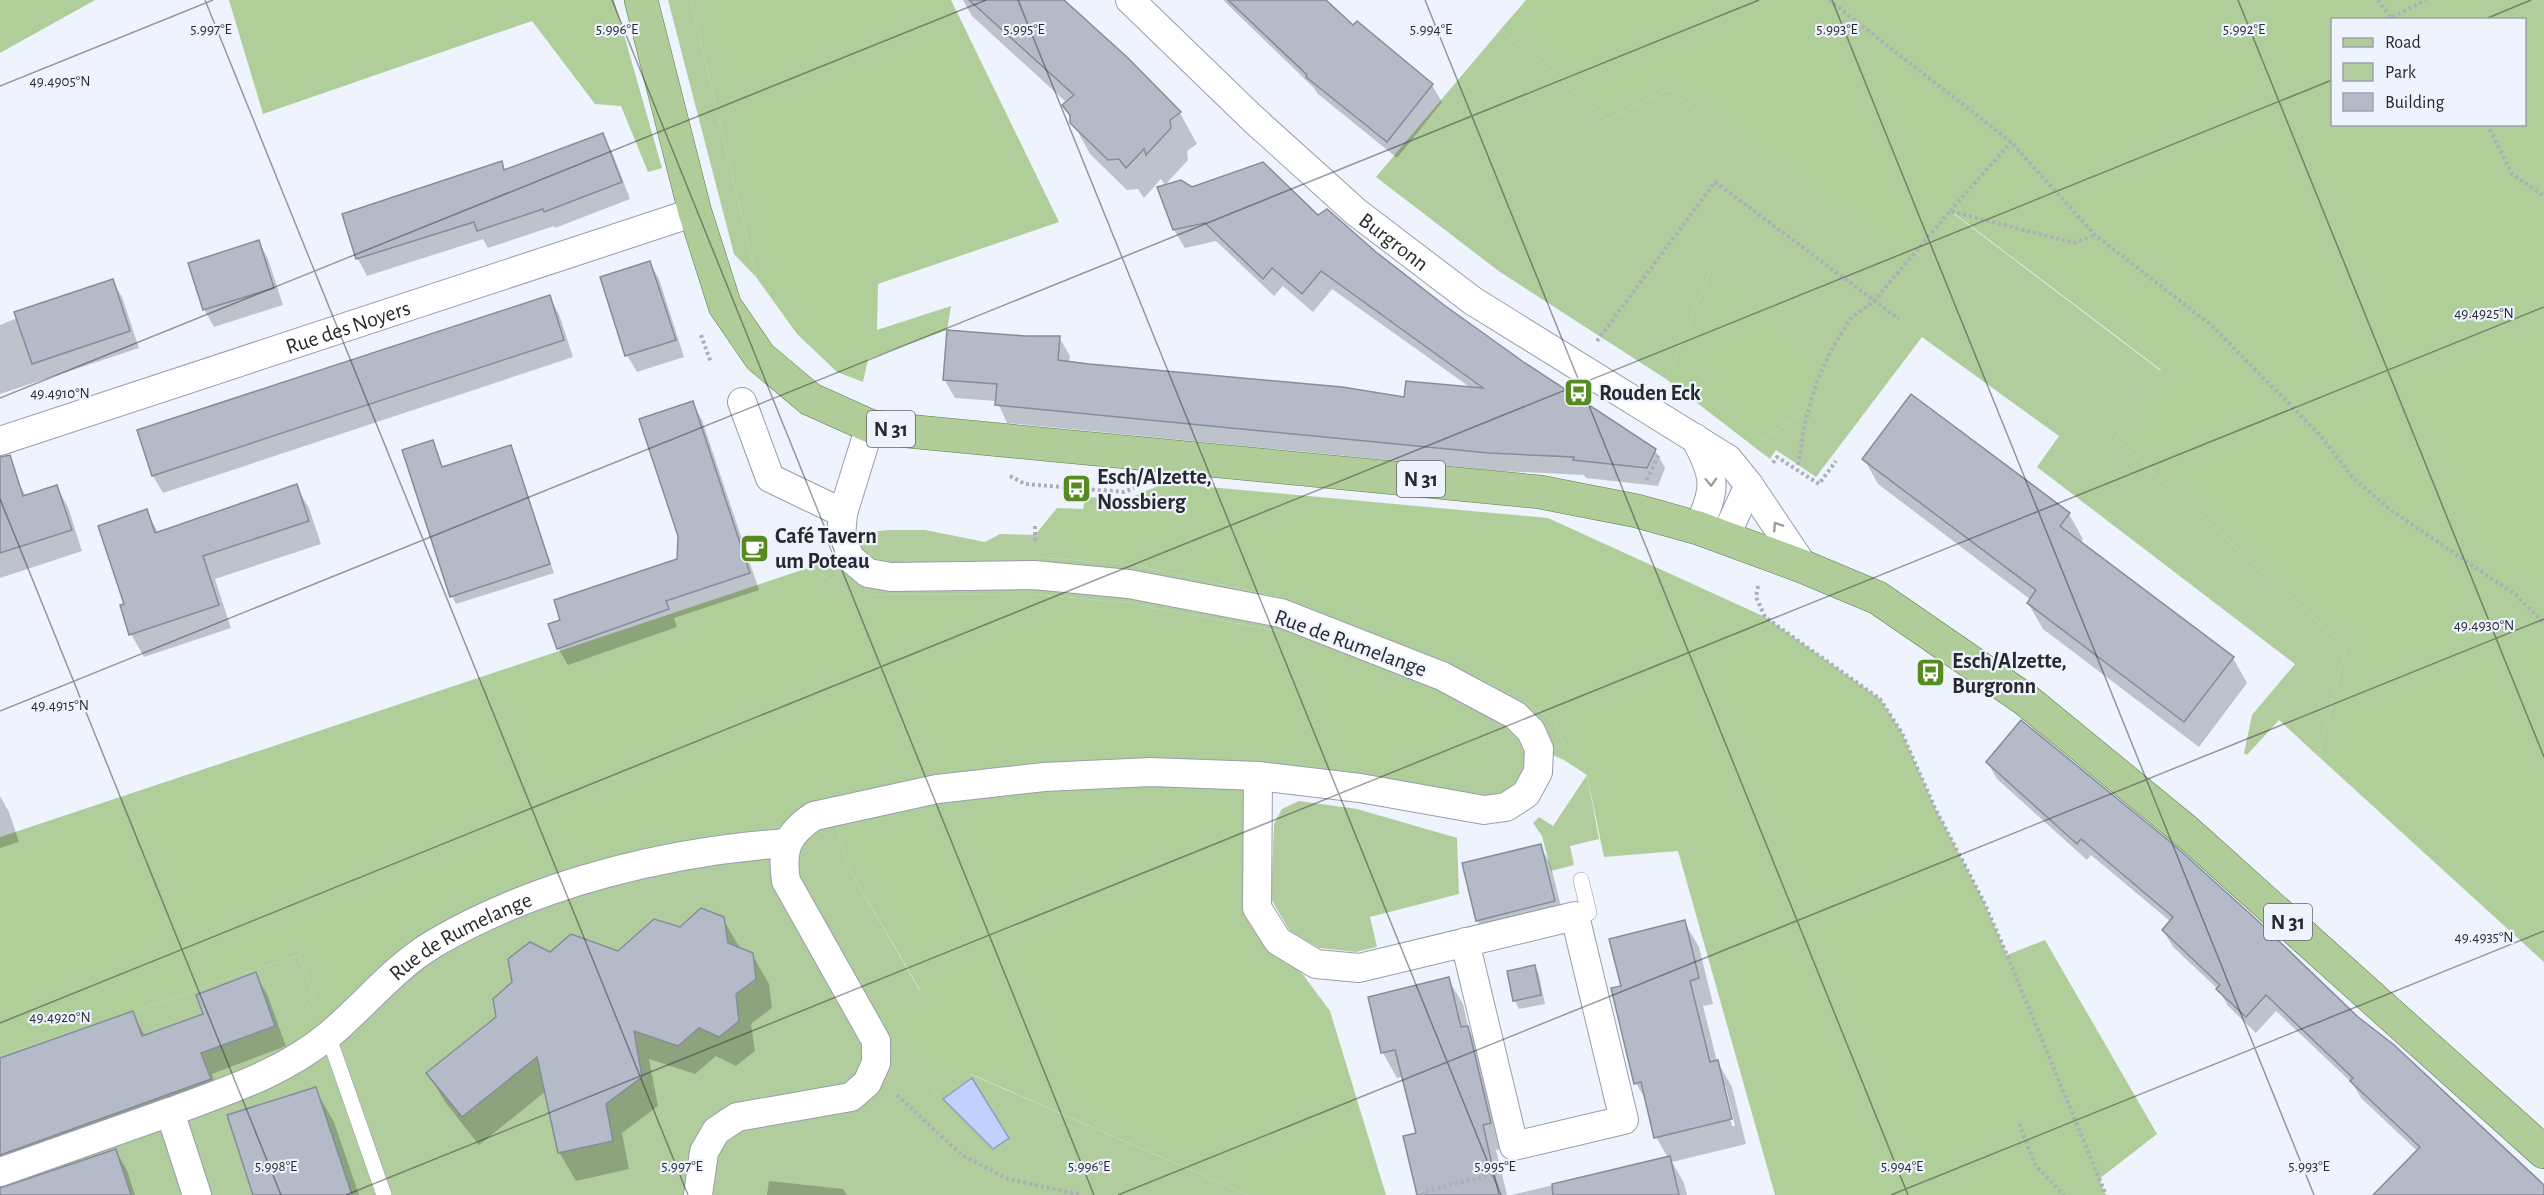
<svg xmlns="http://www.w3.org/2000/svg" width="2544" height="1195" viewBox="0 0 2544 1195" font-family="'Alegreya Sans',sans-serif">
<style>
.green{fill:#b1cc9d}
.forest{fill:#b0ce99;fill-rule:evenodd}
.water{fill:#bfd1fc;stroke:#919fbe;stroke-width:1.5}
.shadow{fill:#0003;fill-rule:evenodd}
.building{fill:#b4bac7;stroke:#868c99;stroke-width:1.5}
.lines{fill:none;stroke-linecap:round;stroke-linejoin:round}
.service-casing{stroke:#989eab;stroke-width:16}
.minor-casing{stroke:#989eab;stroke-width:30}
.primary-casing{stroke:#5e7d46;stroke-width:34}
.path{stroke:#abafb9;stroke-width:4;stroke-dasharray:3 3;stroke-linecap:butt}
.service{stroke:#fff;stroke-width:15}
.minor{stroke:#fff;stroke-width:28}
.primary{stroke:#b0cc98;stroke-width:33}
.oneway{stroke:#9e9fa1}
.ticks{fill:none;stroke:#27292f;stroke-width:1.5;stroke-opacity:0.45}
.labels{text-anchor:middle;stroke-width:4.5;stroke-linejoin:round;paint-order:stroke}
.shield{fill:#eef3fe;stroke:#63666d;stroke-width:1.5}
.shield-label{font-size:21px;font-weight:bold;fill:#27292f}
.street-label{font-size:22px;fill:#27292f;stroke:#eef3fe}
.poi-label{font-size:22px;font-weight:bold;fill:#27292f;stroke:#eef3fe;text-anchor:start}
.ticks-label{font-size:15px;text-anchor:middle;fill:#27292f;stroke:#eef3fe;stroke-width:4.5;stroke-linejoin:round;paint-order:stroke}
</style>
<rect width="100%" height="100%" fill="#eef3fe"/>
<!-- green -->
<g class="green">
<path d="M668 0H691L756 277 734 254Z"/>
<path d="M1501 29 1607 120 1668 89 1901 267 1950 211 2161 371 2116 439 2346 647 2318 756 2279 720 2247 755 2244 753 2252 715 2295 664 2037 467 2059 436 1922 337 1816 477 1776 450 1770 459 1753 446 1817 403 1710 271 1666 379 1500 272 1376 177Z"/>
<path d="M888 530H925L985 542 1000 534 1035 535V557L1135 565 1287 599 1446 662 1527 703 1554 721 1564 744V760L1539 749 1506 807 1360 788 1279 631 1128 603 1035 594 851 595 811 567 864 533Z"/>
<path d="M1587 775 1599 839 1570 846 1574 865 1551 871 1542 836 1533 823 1539 817 1553 826Z"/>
<path d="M1299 801 1357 809 1457 838 1459 894 1370 917 1377 947 1356 952 1319 948 1290 931 1271 899 1274 824 1282 809Z"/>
<path d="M833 812 848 867 920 991 872 1019 939 1096 970 1074 1248 1195H0V1056L299 955 315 997 289 1031 585 878Z"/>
</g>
<!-- forest -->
<g class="forest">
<path d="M0 0H95L0 53Z"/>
<path d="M229 0H614L662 168 648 172 621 106 595 104 532 21 263 114Z"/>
<path d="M691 0H951L1059 222 878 284 877 330 951 306 947 330 868 359 863 382 837 372 797 334 756 277Z"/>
<path d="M1526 0H2544V962L2318 756 2346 647 2116 439 2161 370 1951 211 1901 268 1668 89 1607 120 1501 29ZM2332 20H2524V124H2332Z"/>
<path d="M1710 271 1771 299 1829 370 1817 403 1753 446 1666 379Z"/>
<path d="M1165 483 1548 518 1765 617 1880 699 1902 733 1935 808 1983 900 2007 955 2045 940 2157 1134 2099 1179 2106 1195H1775L1678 851 1604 857 1587 775 1564 760V744L1554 721 1527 703 1446 662 1287 599 1135 565 1034 557 1035 535 1057 508 1083 509 1085 497 1127 499Z"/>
<path d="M811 567 851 595 1035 594 1128 603 1279 631 1434 688 1482 724 1496 744 1491 768 1460 784 1259 776 1257 908 1278 941 1330 1011 1386 1195H1248L971 1074 940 1097 871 1019 920 990 848 867 833 812 585 878 497 910 297 1043 288 1032 315 997 299 955 0 1056V837Z"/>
</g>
<!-- water -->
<path class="water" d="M972 1078 1009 1138 993 1149 943 1099Z"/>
<!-- shadow -->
<g class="shadow">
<path d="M963 0H1062L1127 59 1180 113 1197 144 1187 151 1188 160 1165 185 1161 179 1144 198 1138 189 1127 190 1090 154 1064 106 1067 103 972 16Z"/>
<path d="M1223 0H1324L1353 27 1432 85 1442 102 1397 158 1318 94 1314 88Z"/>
<path d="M602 135 612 152 630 199 555 228 554 226 488 248 483 239 367 276 358 259 343 215 501 163 506 171Z"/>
<path d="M1159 188 1192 189 1318 217 1375 254 1524 365 1655 450 1665 468 1658 486 1586 478 1584 475 1501 471 1007 423 997 401 955 398 944 379 1025 338 1059 337 1070 356 1069 363 1406 398 1471 388 1332 289 1313 312 1283 286 1274 296 1216 241 1185 248 1174 230Z"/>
<path d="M259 242 268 259 283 305 214 327 204 309Z"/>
<path d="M649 262 659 279 684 357 637 372 627 355 602 278Z"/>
<path d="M112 280 122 297 139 348 0 394V325Z"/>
<path d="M549 297 559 314 573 357 163 493 153 476 139 431Z"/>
<path d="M692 403 702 420 759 590 674 618 677 627 568 665 558 648 562 621 678 560Z"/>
<path d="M432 441 443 468 510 446 554 573 456 604 452 596Z"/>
<path d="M1864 459 2069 514 2083 539 2080 543 2233 658 2247 683 2199 747 2043 629 2028 603 2031 600 1878 484Z"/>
<path d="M18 483 26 496 56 486 68 507 82 551 0 578V489Z"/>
<path d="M296 486 309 508 321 544 215 579 231 628 144 657 131 634 122 606 126 605 146 511 158 532Z"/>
<path d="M1987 762 2357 1018 2544 1187V1195H2464L2361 1098 2353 1084 2276 1011 2256 1033 2228 1006 2219 990 2173 947 2163 930 2171 922 2091 855 2087 860 1997 779Z"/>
<path d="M0 796 9 812 19 842 0 848Z"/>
<path d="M1540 846 1550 863 1564 918 1487 937 1477 920Z"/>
<path d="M723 919 740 948 752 954 769 984 772 1008 751 1024 755 1051 736 1066 716 1056 695 1074 649 1059 658 1106 622 1133 629 1169 576 1181 559 1152 546 1091 479 1145 445 1102 428 1073 498 1017 550 953H618L680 929Z"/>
<path d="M1684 922 1699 947 1713 1004 1703 1006 1717 1061 1732 1087 1746 1144 1672 1162 1684 1183 1687 1195H1511L1668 1158 1656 1137 1648 1104 1636 1083 1623 987ZM1722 1083 1726 1087 1735 1126H1732Z"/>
<path d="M1535 966 1539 975 1545 1004 1519 1009 1515 1001 1509 972Z"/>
<path d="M255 974 267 994 286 1046 212 1074 221 1100 0 1181V1061L133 1013 145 1036 205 1015Z"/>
<path d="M1448 979 1463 1004 1469 1030 1482 1053 1505 1148 1496 1150 1507 1195H1420L1418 1134 1404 1076 1397 1078 1383 1053 1370 998Z"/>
<path d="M315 1089 334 1122 359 1195H254Z"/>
<path d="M115 1150 127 1170 135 1195H0V1189Z"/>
<path d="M769 1181 843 1189 847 1195H767Z"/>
</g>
<!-- building -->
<g class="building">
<path d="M969 0H1064L1128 58 1181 112 1170 120 1171 128 1146 155 1144 149 1126 168 1119 159 1108 160 1070 123V115L1062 105 1074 95Z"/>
<path d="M1228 0H1326L1353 25 1357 21 1433 84 1387 142 1306 77 1307 75Z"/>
<path d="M603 133 622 182 544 212 543 209 477 231 474 222 356 259 342 214 502 161 504 170Z"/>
<path d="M1263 162 1318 215 1327 209 1376 252 1444 305 1525 363 1656 449 1647 468 1573 460 1574 457 1489 453 995 405 997 384 943 380 947 330 1025 336H1060L1058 360 1089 364 1342 387 1404 397 1406 381 1483 388 1321 271 1302 294 1272 268 1263 279 1205 223 1173 230 1157 187 1181 180 1192 187Z"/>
<path d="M259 240 274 288 203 310 188 263Z"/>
<path d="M650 261 676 340 625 356 600 277Z"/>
<path d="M113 279 130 331 32 364 14 312Z"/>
<path d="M550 295 564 340 152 476 137 430Z"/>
<path d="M1911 394 2070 513 2060 526 2234 657 2184 722 2027 603 2036 590 1862 459Z"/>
<path d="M693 401 750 573 666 601 669 609 557 649 548 624 560 620 554 600 677 559 678 536 639 419Z"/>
<path d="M433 440 442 467 511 445 550 564 450 597 402 450Z"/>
<path d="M10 455 23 496 57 485 72 530 0 553V457Z"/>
<path d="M297 484 309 521 203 556 219 605 129 635 120 605 124 604 98 526 147 509 155 533Z"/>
<path d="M2021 720 2174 845 2258 921 2358 1017 2393 1044 2544 1185V1195H2373L2420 1147 2350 1081 2353 1078 2266 995 2246 1017 2216 989 2220 985 2162 930 2173 917 2081 839 2077 844 1986 762Z"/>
<path d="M1541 844 1555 901 1476 921 1462 863Z"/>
<path d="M701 908 724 917 728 943 753 953 756 979 736 994 739 1021 719 1037 699 1028 678 1046 634 1031 642 1077 606 1104 613 1141 558 1153 537 1057 462 1117 426 1073 496 1017 493 999 512 982 508 959 530 942 550 952 571 934 618 951 654 919 680 927Z"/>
<path d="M1685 920 1699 978 1690 981 1710 1062 1718 1060 1732 1119 1654 1138 1641 1082 1634 1084 1611 988 1621 986 1609 939Z"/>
<path d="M1535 965 1541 995 1513 1001 1507 971Z"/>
<path d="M256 972 275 1026 201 1053 211 1079 0 1155V1058L133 1011 142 1036 203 1014 196 995Z"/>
<path d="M1449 977 1461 1027 1468 1026 1491 1123 1483 1125 1499 1195H1417L1403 1136 1416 1133 1395 1050 1381 1053 1368 997Z"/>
<path d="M316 1087 352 1195H253L227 1115Z"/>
<path d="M116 1149 131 1195H0V1188Z"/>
<path d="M1670 1156 1679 1195H1553L1552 1184Z"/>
</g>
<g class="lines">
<defs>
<g id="service">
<path d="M1575 916 1589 913 1581 880"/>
<path d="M328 1035 384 1195"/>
</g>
<g id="minor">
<path id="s1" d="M1130 0 1252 118 1356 212 1473 301 1728 459 1749 485 1804 567"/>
<path d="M742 402 770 478 843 513"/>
<path d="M1695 438C1716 477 1717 488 1698 528"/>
<path id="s2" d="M0 441 695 212"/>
<path d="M1725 537 1749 485"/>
<path d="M1258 776 1257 908 1278 941 1316 964 1359 968 1575 916 1624 1120 1514 1146 1465 942"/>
<path id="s3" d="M170 1112C226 1091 282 1074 329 1035 365 1005 394 967 435 943 537 883 669 851 787 843"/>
<path d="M0 1172 170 1112 197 1195"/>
<path d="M698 1195 704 1152 716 1131 737 1117 851 1097 867 1083 872 1072 876 1063V1041L786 881C781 849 787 834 814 816L937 789 1044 777 1151 772 1258 776 1360 788 1484 810 1506 807 1526 794 1538 772 1539 749 1531 731 1515 715 1442 676 1281 613 1129 584 1034 575 891 577 868 573 850 558 841 536 843 513 870 426"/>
</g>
<path id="primary" d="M641 0 695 212 725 306 760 357 810 399 870 426 907 431 1540 492 1637 511 1698 528 1804 567 1878 598 2026 700 2186 831 2544 1152"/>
</defs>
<!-- service casing -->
<use href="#service" class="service-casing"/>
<!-- minor casing -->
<use href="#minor" class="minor-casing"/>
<!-- primary casing -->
<use href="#primary" class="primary-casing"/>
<!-- path -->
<g class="path">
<path d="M1829 0 2011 142 2095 235 2211 325 2320 435 2354 479 2392 511 2516 595 2544 623"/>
<path d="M2378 0 2391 18 2426 0"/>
<path d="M2487 124 2512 174 2544 196"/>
<path d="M1950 211 2011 142"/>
<path d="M701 335 711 363"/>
<path d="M1597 341 1715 182 1899 319"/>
<path d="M1773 463 1777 457 1819 484 1836 461"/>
<path d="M1798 465 1805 423 1817 381 1832 349 1850 319 1874 301 1950 211 2074 243 2095 235"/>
<path d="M1010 476 1025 484 1124 492 1134 488"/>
<path d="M1647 480 1659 454"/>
<path d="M1035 526V543"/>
<path d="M1758 586 1756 597 1765 617 1880 699 1902 733 1935 808 1983 900 2007 955 2106 1195"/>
<path d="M897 1095 962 1155 1008 1179 1081 1195"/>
<path d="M2019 1124 2036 1166 2064 1195"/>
<path d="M1424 1195 1423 1192 1495 1174 1497 1171"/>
</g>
<!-- service -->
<use href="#service" class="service"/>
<!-- minor -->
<use href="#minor" class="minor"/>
<!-- primary -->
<use href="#primary" class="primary"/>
</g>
<!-- one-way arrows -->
<defs><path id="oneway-chevron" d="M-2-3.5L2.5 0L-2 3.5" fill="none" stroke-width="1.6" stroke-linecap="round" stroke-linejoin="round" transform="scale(1.5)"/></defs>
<g class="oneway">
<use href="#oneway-chevron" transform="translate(1711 482) rotate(88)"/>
<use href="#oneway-chevron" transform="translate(1777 526) rotate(-123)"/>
</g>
<!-- ticks -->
<path class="ticks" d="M205 0 688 1195M612 0 1094 1195M1018 0 1501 1195M1425 0 1908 1195M1832 0 2314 1195M2238 0 2544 757M2483 20 2531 0M0 86 213 0M0 398 986 0M0 499 281 1195M0 711 1759 0M0 1023 2332 80M346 1195 2544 307M1118 1195 2544 619M1891 1195 2544 931"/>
<!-- icons -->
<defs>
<symbol id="bus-square" viewBox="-11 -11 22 22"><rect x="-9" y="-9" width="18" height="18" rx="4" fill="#578a20" stroke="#eef3fe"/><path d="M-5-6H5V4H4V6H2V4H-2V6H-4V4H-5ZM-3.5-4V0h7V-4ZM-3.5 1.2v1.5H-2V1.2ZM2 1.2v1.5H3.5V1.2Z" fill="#fff"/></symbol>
<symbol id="cafe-square" viewBox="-11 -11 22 22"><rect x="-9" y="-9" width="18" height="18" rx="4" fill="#578a20" stroke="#eef3fe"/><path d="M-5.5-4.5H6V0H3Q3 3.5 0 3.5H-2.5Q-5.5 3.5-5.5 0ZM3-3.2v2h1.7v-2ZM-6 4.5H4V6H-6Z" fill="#fff"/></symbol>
</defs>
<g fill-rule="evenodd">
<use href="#bus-square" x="1562" y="376" width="33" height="33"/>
<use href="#bus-square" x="1060" y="472" width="33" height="33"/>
<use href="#cafe-square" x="738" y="532" width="33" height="33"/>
<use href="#bus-square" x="1914" y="656" width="33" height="33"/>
</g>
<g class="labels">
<!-- shield labels -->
<g class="shield">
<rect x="867" y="411" width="48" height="36" rx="4.5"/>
<rect x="1397" y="461" width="48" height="36" rx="4.5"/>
<rect x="2264" y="904" width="48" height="36" rx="4.5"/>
</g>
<g class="shield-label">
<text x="891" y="436">N 31</text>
<text x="1421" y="486">N 31</text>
<text x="2288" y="929">N 31</text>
</g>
<!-- street labels -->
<g class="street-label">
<text dy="8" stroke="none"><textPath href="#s1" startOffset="358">Burgronn</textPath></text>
<text dy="8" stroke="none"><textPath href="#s2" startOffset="366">Rue des Noyers</textPath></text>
<text transform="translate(1351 642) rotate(20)" y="8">Rue de Rumelange</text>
<text dy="8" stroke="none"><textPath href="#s3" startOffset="344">Rue de Rumelange</textPath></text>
</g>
<!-- poi labels -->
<g class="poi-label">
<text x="1599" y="400">Rouden Eck</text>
<text x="1097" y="484">Esch/Alzette,<tspan x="1097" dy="25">Nossbierg</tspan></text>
<text x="775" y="543">Café Tavern<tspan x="775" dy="25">um Poteau</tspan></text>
<text x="1952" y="668">Esch/Alzette,<tspan x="1952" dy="25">Burgronn</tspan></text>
</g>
</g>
<g class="ticks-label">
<text x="211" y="34">5.997°E</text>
<text x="617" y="34">5.996°E</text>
<text x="1024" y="34">5.995°E</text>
<text x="1431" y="34">5.994°E</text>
<text x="1837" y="34">5.993°E</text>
<text x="2244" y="34">5.992°E</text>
<text x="60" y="86">49.4905°N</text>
<text x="2484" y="318">49.4925°N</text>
<text x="60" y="398">49.4910°N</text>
<text x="2484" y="630">49.4930°N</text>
<text x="60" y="710">49.4915°N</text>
<text x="2484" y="942">49.4935°N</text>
<text x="60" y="1022">49.4920°N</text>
<text x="276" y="1171">5.998°E</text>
<text x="682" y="1171">5.997°E</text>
<text x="1089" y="1171">5.996°E</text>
<text x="1495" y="1171">5.995°E</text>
<text x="1902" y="1171">5.994°E</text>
<text x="2309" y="1171">5.993°E</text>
</g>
<!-- legend -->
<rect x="2331" y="18" width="195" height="108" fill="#eef3fe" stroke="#9ea2ab" stroke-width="1.5"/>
<rect x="2343" y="38" width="30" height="9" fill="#b0cc98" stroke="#9ea2ab" stroke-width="1.5"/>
<text x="2385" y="48" font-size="18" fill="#27292f">Road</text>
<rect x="2343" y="63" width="30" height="18" fill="#b1cc9d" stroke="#9ea2ab" stroke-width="1.5"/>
<text x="2385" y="78" font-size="18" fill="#27292f">Park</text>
<rect x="2343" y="93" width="30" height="18" fill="#b4bac7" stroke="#9ea2ab" stroke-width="1.5"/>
<text x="2385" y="108" font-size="18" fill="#27292f">Building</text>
</svg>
